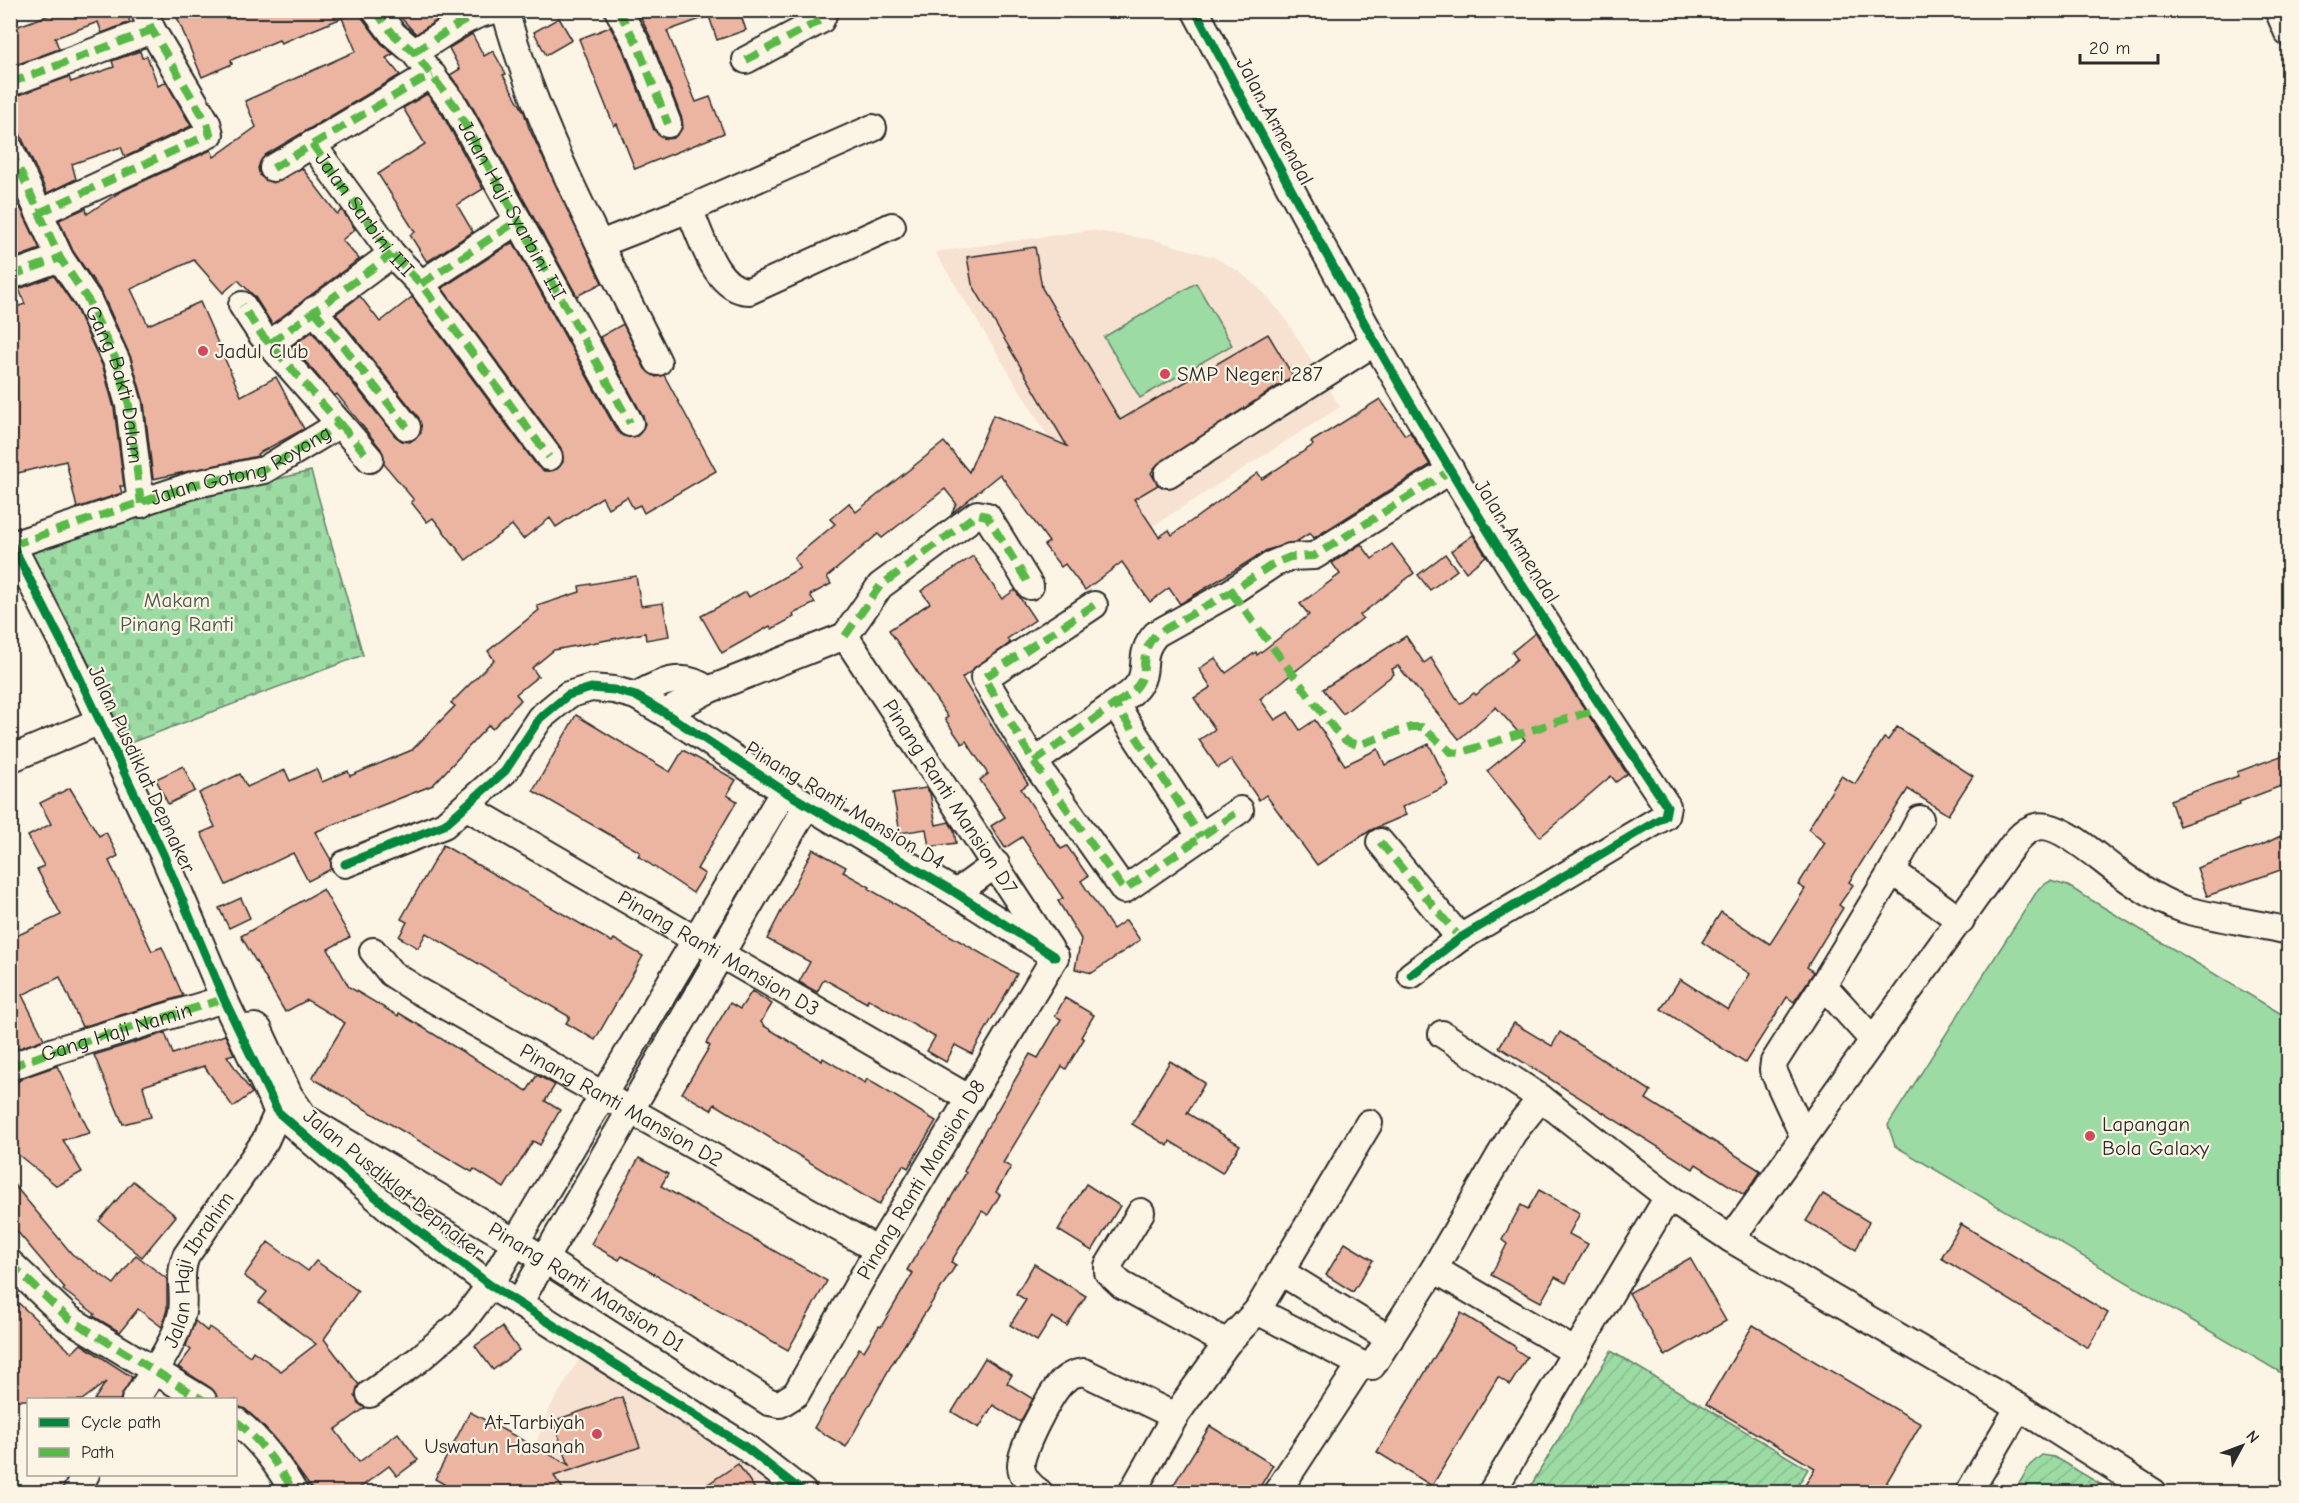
<svg xmlns="http://www.w3.org/2000/svg" width="2299" height="1503" viewBox="0 0 2299 1503" font-family="'Comic Neue',sans-serif">
<style>
.built{fill:#f7e2d1}
.cemetery{fill:url(#cemetery-stones);stroke:#648368;stroke-width:1.5}
.park{fill:#9cdba4;stroke:#648368;stroke-width:1.5}
.garden{fill:url(#garden-furrows);stroke:#648368;stroke-width:1.5}
.building{fill:#ecb5a2;stroke:#2b2b2b;stroke-width:1.5}
.lines{fill:none;stroke-linecap:round;stroke-linejoin:round}
.minor-casing{stroke:#2b2b2b;stroke-width:30}
.minor{stroke:#fcf5e5;stroke-width:26}
.quiet{stroke:#58b947;stroke-width:8;stroke-dasharray:15 8;stroke-linecap:butt}
.cycleway-casing{stroke:#fcf5e5;stroke-width:13}
.cycleway{stroke:#00873e;stroke-width:9}
.poi-dot{fill:#d1495b;stroke:#fcf5e5;stroke-width:2}
.labels{text-anchor:middle;stroke-width:4.5;stroke-linejoin:round;paint-order:stroke}
.street-label{font-size:21px;fill:#2b2b2b;stroke:#fcf5e5}
.poi-label{font-size:21px;fill:#2b2b2b;stroke:#fcf5e5;text-anchor:start}
.park-label{font-size:21px;fill:#475749;stroke:#fcf5e5}
</style>
<defs>
<pattern id="cemetery-stones" width="16" height="16" patternUnits="userSpaceOnUse" patternTransform="scale(1.5)"><rect width="16" height="16" fill="#9cdba4"/><path d="M2 7V4a2 2 0 0 1 4 0v3zM10 15v-3a2 2 0 0 1 4 0v3z" fill="#87bc8d"/></pattern>
<pattern id="garden-furrows" width="10" height="10" patternUnits="userSpaceOnUse" patternTransform="scale(1.5)"><rect width="10" height="10" fill="#9cdba4"/><path d="M-1 1l2-2M0 10L10 0M9 11l2-2" fill="none" stroke="#87bc8d"/></pattern>
</defs>
<rect width="100%" height="100%" fill="#fcf5e5"/>
<filter id="ink" filterUnits="userSpaceOnUse"><feTurbulence type="fractalNoise" baseFrequency=".0167" numOctaves="2"/><feDisplacementMap in="SourceGraphic" scale="12" xChannelSelector="R" yChannelSelector="G"/><feConvolveMatrix kernelMatrix="1 2 1 2 8 2 1 2 1" color-interpolation-filters="sRGB"/></filter>
<g filter="url(#ink)">
<!-- built -->
<g class="built">
<path d="M1091 230 1154 240 1214 257 1241 273 1264 293 1283 315 1340 407 1117 549 935 252Z"/>
<path d="M583 1352 752 1461 783 1492H520L518 1489 548 1411Z"/>
</g>
<!-- cemetery -->
<path class="cemetery" d="M311 471 363 655 122 746 24 539Z"/>
<!-- park -->
<g class="park">
<path d="M1196 283 1232 345 1140 398 1104 337Z"/>
<path d="M2050 881 2068 886 2288 1018V1377L1895 1146 1888 1125 2039 888Z"/>
</g>
<!-- garden -->
<g class="garden">
<path d="M1611 1351 1808 1469 1794 1492H1527Z"/>
<path d="M2042 1455 2054 1457 2114 1492H2014L2030 1465Z"/>
</g>
<!-- building -->
<g class="building">
<path d="M63 10H126L130 22 102 33 98 22 55 38 59 49 10 67V29Z"/>
<path d="M174 10H360L363 19 381 43 393 54 386 58 400 75 265 155 258 168 260 176 273 183 302 168 337 214 342 210 355 229 342 240 359 259 272 324 255 297 238 280 223 293 194 260 131 289 148 325 200 302 241 396 276 377 304 429 257 454 258 456 153 479 144 403 131 358 102 293 73 251 59 220 86 208 87 214 120 192 211 150 214 157 256 127 245 101 356 51 342 18 281 43 279 40 231 60 232 64 202 77Z"/>
<path d="M394 10H452L416 34Z"/>
<path d="M637 10H739L746 30 717 40 709 16 667 31 696 102 710 97 724 133 635 169 617 124 614 126 579 39 610 27 623 50 654 130 665 139 674 138 683 127 682 119 651 38Z"/>
<path d="M559 18 572 40 546 55 534 32Z"/>
<path d="M472 34 484 56 493 51 506 74 503 75 524 112 529 128 602 283 577 296 468 99 450 75 460 69 449 48Z"/>
<path d="M140 51 142 58 147 56 158 86 166 82 191 126 125 157 121 147 72 164 76 179 47 193 15 123 10 125V98L69 77 71 82 114 67 112 61Z"/>
<path d="M427 94 442 114 483 189 457 205 473 232 427 262 410 235 415 232 378 174 425 144 403 108Z"/>
<path d="M10 186 40 249 10 260Z"/>
<path d="M513 242 617 431 623 436H637L645 424 643 416 600 337 623 324 645 369 656 377 664 375 716 471 644 513 640 505 633 508 627 497 608 508 602 497 556 527 550 518 523 539 512 525 466 560 433 518 427 522 411 502 414 500 384 464 381 449 337 394 335 396 292 346 312 332 395 436 402 441 410 442 421 433 419 418 336 314 360 296 380 322 412 297 537 466 544 471 557 469 563 462 561 448 442 288Z"/>
<path d="M1035 247 1042 288 1120 420 1268 334 1293 376 1155 467 1151 473 1158 485 1134 499 1159 537 1169 530 1172 535 1258 473 1262 479 1313 445 1311 442 1380 399 1405 435 1410 432 1430 465 1314 538 1310 533 1296 542 1267 550 1180 604 1169 588 1150 602 1122 562 1085 590 1065 564 1061 567 1044 545 1049 542 1000 474 952 513 956 503 945 489 882 538 878 534 827 577 831 584 810 595 815 603 793 614 794 617 772 629 770 626 722 653 701 616 746 592 749 597 800 568 794 558 835 524 830 519 849 503 856 512 944 442 969 472 993 415 1067 446 972 284 967 257Z"/>
<path d="M54 276 75 307 103 367 114 408 124 486H120L122 493 77 508 66 461 10 475V309L25 304 19 289Z"/>
<path d="M1473 535 1486 556 1466 572 1451 551Z"/>
<path d="M1361 544 1372 559 1392 544 1414 573 1360 615 1363 618 1260 699 1275 720 1288 712 1300 730 1315 720 1345 765 1378 749 1385 765 1429 744 1449 785 1402 807 1406 815 1371 830 1317 865 1266 795 1259 800 1231 759 1218 768 1199 740 1215 729 1194 698 1211 687 1199 669 1215 658 1226 673 1256 652 1257 655 1309 615 1300 604 1340 574 1332 563Z"/>
<path d="M1445 554 1457 570 1430 590 1418 575Z"/>
<path d="M973 556 1002 599 1015 590 1035 620 1007 639 1010 643 962 678 1028 784 1021 789 1061 849 1067 846 1088 876 1081 881 1113 929 1126 920 1140 940 1092 973 1075 969 1081 939 1058 901 1063 898 1022 837 1005 848 991 826 1005 817 980 780 988 774 966 741 962 744 945 719 948 717 889 630 930 603 921 591Z"/>
<path d="M636 576 641 606 663 603 669 636 646 640 645 633 554 650 532 668 538 676 516 694 521 700 492 729 489 725 433 785 315 832 331 860V869L308 881 293 853 226 885 201 833 215 827 199 793 240 774 247 787 285 770 290 781 316 769 322 782 348 771 350 776 412 750 455 706 451 703 494 660 488 651 539 610 537 606 580 592 579 586Z"/>
<path d="M1535 633 1627 774 1616 782 1611 776 1540 837 1487 771 1525 740 1496 707 1459 739 1398 666 1392 669 1394 674 1343 714 1323 689 1406 636 1424 663 1431 658 1460 704 1474 693 1476 695 1517 659 1512 652Z"/>
<path d="M576 715 670 772 683 750 736 780 727 795 737 801 697 869 705 874 693 893 638 856 640 852 533 791Z"/>
<path d="M1897 727 1973 776 1948 815 1908 789 1849 882 1853 885 1839 905 1843 908 1807 967 1814 972 1794 1002 1787 997 1745 1063 1661 1009 1680 979 1728 1010 1750 974 1702 942 1721 912 1770 944 1805 889 1798 885 1825 843 1808 829 1841 776 1855 784 1884 738 1888 740Z"/>
<path d="M2289 753V783L2239 802 2240 805 2179 826 2170 800 2238 776 2237 772Z"/>
<path d="M183 766 195 791 168 804 156 779Z"/>
<path d="M70 788 99 836 106 832 118 856 109 861 152 951 162 947 183 996 82 1027 60 977 22 995 44 1039 17 1049 10 1036V939L61 915 37 869 44 866 28 836 51 824 40 803Z"/>
<path d="M926 788 930 793 936 825 949 822 954 830 956 843 929 847 926 829 900 833 893 793Z"/>
<path d="M2289 832V867L2207 896 2197 868 2264 844Z"/>
<path d="M443 845 612 942 614 939 643 956 595 1040 566 1023 570 1017 426 933 418 948 399 937 407 922 401 919Z"/>
<path d="M813 849 846 867 843 872 870 887 869 889 1017 974 972 1054 955 1045 946 1062 927 1051 935 1037 868 999 867 1003 824 979 817 992 799 982 810 962 767 939Z"/>
<path d="M323 889 350 937 328 949 349 987 398 1016 399 1013 527 1091 537 1075 555 1085 545 1101 560 1110 540 1145 533 1141 504 1188 474 1169 472 1172 312 1078 345 1023 307 1000 285 1012 241 936Z"/>
<path d="M241 898 250 918 229 928 219 908Z"/>
<path d="M752 991 772 1004 761 1022 764 1026 822 1061 823 1058 865 1083 867 1079 936 1121 908 1168 903 1165 879 1205 715 1104 711 1110 682 1093 710 1046 706 1043 730 1003 740 1009Z"/>
<path d="M1065 998 1094 1015 1081 1037 1084 1039 1066 1069 1062 1066 1003 1163 1011 1167 996 1192 1000 1195 988 1215 982 1211 951 1262 956 1265 892 1364 846 1447 814 1428 859 1348 864 1351 879 1326 881 1327 913 1273 907 1270 966 1173 964 1171 977 1145 1030 1054 1038 1058 1061 1019 1055 1016Z"/>
<path d="M1514 1023 1552 1046 1560 1032 1651 1091 1646 1099 1761 1171 1744 1195 1696 1164 1693 1169 1499 1047Z"/>
<path d="M165 1033 173 1054 225 1035 234 1054 227 1056 252 1093 233 1107 204 1066 143 1086 151 1117 123 1124 94 1055Z"/>
<path d="M1170 1061 1205 1083 1187 1113 1240 1145 1222 1173 1170 1141 1168 1146 1132 1124Z"/>
<path d="M57 1066 90 1133 63 1140 82 1172 57 1186 10 1148V1086L25 1077Z"/>
<path d="M639 1158 668 1174 661 1186 827 1281 788 1350 622 1256 619 1260 591 1244Z"/>
<path d="M10 1180 72 1254 114 1284 136 1255 167 1279V1309L162 1327 138 1309 120 1332 93 1316 95 1314 63 1290 65 1288 10 1223Z"/>
<path d="M133 1181 176 1216 142 1257 99 1221Z"/>
<path d="M1086 1184 1120 1206 1092 1251 1058 1230Z"/>
<path d="M1539 1190 1580 1213 1569 1234 1588 1244 1566 1283 1555 1277 1541 1302 1491 1275 1507 1244 1502 1240 1521 1205 1528 1209Z"/>
<path d="M1823 1194 1869 1222 1856 1250 1806 1221Z"/>
<path d="M1961 1224 2108 1313 2088 1348 1941 1258Z"/>
<path d="M268 1242 308 1271 316 1261 358 1291 324 1339 359 1385 355 1396 358 1403 365 1408 335 1430 359 1462 398 1433 418 1460 397 1476 389 1466 354 1492H314L280 1445 255 1418 245 1409 236 1406V1400H218L211 1388 178 1367 191 1350 186 1346 195 1321 207 1331 209 1327 250 1356 253 1351 281 1371 316 1344 259 1302 267 1292 244 1276Z"/>
<path d="M1345 1243 1373 1260 1353 1292 1326 1275Z"/>
<path d="M1690 1258 1726 1321 1665 1356 1629 1293Z"/>
<path d="M1034 1264 1086 1296 1067 1326 1052 1317 1037 1341 1010 1325 1026 1300 1016 1294Z"/>
<path d="M10 1295 72 1353 81 1344 132 1377 120 1400H94L106 1382 82 1400H10Z"/>
<path d="M1461 1313 1516 1347 1515 1349 1527 1357 1510 1385 1498 1377 1432 1486 1377 1452Z"/>
<path d="M1753 1325 1921 1424 1881 1492H1801L1815 1468 1706 1404Z"/>
<path d="M502 1327 519 1350 493 1370 475 1346Z"/>
<path d="M985 1358 1012 1375 1007 1383 1033 1399 1020 1422 993 1405 979 1428 952 1412Z"/>
<path d="M622 1397 640 1447 554 1476 565 1492H439L444 1484 435 1479 470 1412 569 1465 553 1421Z"/>
<path d="M1210 1426 1273 1465 1257 1492H1169Z"/>
<path d="M738 1464 757 1492H696Z"/>
</g>
<g class="lines">
<defs>
<g id="minor">
<path id="s1" d="M375 10 393 34 414 52 455 106 630 423"/>
<path d="M505 10C538 131 603 250 658 362"/>
<path d="M618 10 637 44 668 124"/>
<path d="M1195 10C1254 121 1313 232 1375 342 1465 500 1565 654 1667 806L1665 816 1460 938 1411 975"/>
<path d="M2278 10 2288 33"/>
<path d="M414 52C440 38 468 12 499 10"/>
<path d="M746 60 821 20 825 10"/>
<path d="M10 83 152 30"/>
<path d="M312 144 392 254 421 284 549 457"/>
<path d="M10 149 60 258 88 300 117 362 129 405 141 504"/>
<path d="M273 168 421 80 433 76"/>
<path d="M689 209C701 235 715 291 749 291L892 226"/>
<path d="M39 213 210 134 207 123 152 30 144 10"/>
<path d="M600 244 689 209 873 128"/>
<path d="M10 276 60 258"/>
<path d="M421 284 517 221"/>
<path d="M314 310 407 427"/>
<path d="M271 343 392 254"/>
<path d="M340 424 370 459"/>
<path d="M1168 474 1375 342"/>
<path d="M10 541 72 662 163 854 224 999 278 1112 391 1210 490 1285 744 1446 803 1492"/>
<path id="s2" d="M12 545 196 484 264 470 340 424 261 334 242 305"/>
<path d="M1094 605 984 678 1034 762 1124 890 1240 810"/>
<path id="s3" d="M845 636 1050 949"/>
<path d="M845 636 880 586 977 514 987 516 1030 586"/>
<path d="M636 696C660 682 683 671 708 690"/>
<path d="M1115 704C1163 676 1130 663 1156 634L1231 592 1273 564 1290 557 1314 556 1451 470"/>
<path d="M665 713 708 690 845 636"/>
<path d="M10 759 100 721"/>
<path d="M1034 762 1115 704 1201 837"/>
<path id="s4" d="M467 807 970 1099"/>
<path d="M1380 842 1460 938"/>
<path d="M345 864 444 825 505 771 540 718 568 695 591 688 614 690 636 696 665 713 784 791 956 893 1055 957"/>
<path d="M1892 871 1961 921"/>
<path d="M956 893 996 864"/>
<path id="s5" d="M373 951 391 973 417 990 878 1250"/>
<path id="s6" d="M240 1029 255 1027 259 1030 289 1095 305 1118 544 1259 769 1402 780 1404 796 1394 878 1250 1055 957"/>
<path d="M1442 1034 1541 1098 1668 1197 1731 1239 2019 1407 2153 1492"/>
<path d="M1873 1040 1823 985 1892 871 1920 819"/>
<path d="M10 1067 54 1051 224 999"/>
<path d="M1803 1135 1773 1070 1774 1062 1823 985"/>
<path d="M1141 1212 1108 1266V1272L1122 1285 1227 1343"/>
<path d="M1731 1239 1993 873C2004 859 2018 831 2036 827 2059 820 2100 860 2118 872 2139 887 2165 905 2190 911 2222 919 2256 923 2288 931"/>
<path d="M10 1263 68 1318 203 1400"/>
<path d="M1434 1269 1574 1351"/>
<path d="M1281 1272 1390 1339"/>
<path d="M519 1303 807 805"/>
<path d="M1257 1311 1361 1364 1372 1366 1434 1269 1513 1133 1541 1098"/>
<path d="M370 1394 418 1360 463 1321 490 1285 784 791"/>
<path id="s7" d="M135 1400C152 1374 176 1343 182 1312 185 1293 178 1275 186 1256L265 1141 278 1112"/>
<path d="M236 1421C261 1441 278 1465 294 1492"/>
<path d="M76 1492 86 1474"/>
<path d="M1039 1492C1030 1486 1022 1477 1021 1466 1020 1450 1051 1392 1063 1381 1070 1375 1075 1373 1084 1372L1175 1416"/>
<path d="M1132 1492 1175 1416 1227 1343 1257 1311 1369 1123"/>
<path d="M1277 1492 1361 1364"/>
<path d="M1492 1492 1668 1197"/>
<path d="M1969 1492 2019 1407"/>
</g>
</defs>
<!-- minor casing -->
<use href="#minor" class="minor-casing"/>
<!-- minor -->
<use href="#minor" class="minor"/>
<!-- quiet -->
<g class="quiet">
<path d="M375 10 393 34 414 52 455 106 630 423"/>
<path d="M618 10 637 44 668 124"/>
<path d="M414 52C440 38 468 12 499 10"/>
<path d="M746 60 821 20 825 10"/>
<path d="M10 83 152 30"/>
<path id="s8" d="M312 144 392 254 421 284 549 457"/>
<path id="s9" d="M10 149 60 258 88 300 117 362 129 405 141 504"/>
<path d="M273 168 421 80 433 76"/>
<path d="M39 213 210 134 207 123 152 30 144 10"/>
<path d="M10 276 60 258"/>
<path d="M421 284 517 221"/>
<path d="M314 310 407 427"/>
<path d="M271 343 392 254"/>
<path d="M340 424 370 459"/>
<path d="M12 545 196 484 264 470 340 424 261 334 242 305"/>
<path d="M1231 592 1335 730 1346 741 1358 745 1411 727H1422L1451 752 1459 753 1601 708"/>
<path d="M1094 605 984 678 1034 762 1124 890 1240 810"/>
<path d="M845 636 880 586 977 514 987 516 1030 586"/>
<path d="M1115 704C1163 676 1130 663 1156 634L1231 592 1273 564 1290 557 1314 556 1451 470"/>
<path d="M1034 762 1115 704 1201 837"/>
<path d="M1380 842 1460 938"/>
<path id="s10" d="M10 1067 54 1051 224 999"/>
<path d="M10 1263 68 1318 203 1400"/>
<path d="M236 1421C261 1441 278 1465 294 1492"/>
<path d="M774 1492 789 1482"/>
</g>
<defs>
<g id="cycleway">
<path d="M1195 10C1254 121 1313 232 1375 342 1465 500 1565 654 1667 806L1665 816 1460 938 1411 975"/>
<path d="M10 541 72 662 163 854 224 999 278 1112 391 1210 490 1285 744 1446 803 1492"/>
<path d="M345 864 444 825 505 771 540 718 568 695 591 688 614 690 636 696 665 713 784 791 956 893 1055 957"/>
</g>
</defs>
<!-- cycleway casing -->
<use href="#cycleway" class="cycleway-casing"/>
<!-- cycleway -->
<use href="#cycleway" class="cycleway"/>
</g>
</g>
<!-- markers -->
<g class="poi-dot">
<circle cx="203" cy="351" r="6"/>
<circle cx="1165" cy="374" r="6"/>
<circle cx="2090" cy="1136" r="6"/>
<circle cx="597" cy="1434" r="6"/>
</g>
<g class="labels">
<!-- street labels -->
<g class="street-label">
<text transform="translate(1275 121) rotate(62)" y="7">Jalan Armendal</text>
<text dy="7" stroke="none"><textPath href="#s1" startOffset="244">Jalan Haji Syarbini III</textPath></text>
<text dy="7" stroke="none"><textPath href="#s8" startOffset="88">Jalan Sarbini III</textPath></text>
<text dy="7" stroke="none"><textPath href="#s9" startOffset="260">Gang Bakti Dalam</textPath></text>
<text dy="7" stroke="none"><textPath href="#s2" startOffset="243">Jalan Gotong Royong</textPath></text>
<text transform="translate(1517 541) rotate(58)" y="7">Jalan Armendal</text>
<text transform="translate(142 769) rotate(65)" y="7">Jalan Pusdiklat Depnaker</text>
<text dy="7" stroke="none"><textPath href="#s3" startOffset="192">Pinang Ranti Mansion D7</textPath></text>
<text transform="translate(845 805) rotate(31)" y="7">Pinang Ranti Mansion D4</text>
<text dy="7" stroke="none"><textPath href="#s4" startOffset="291">Pinang Ranti Mansion D3</textPath></text>
<text dy="7" stroke="none"><textPath href="#s10" startOffset="112">Gang Haji Namin</textPath></text>
<text dy="7" stroke="none"><textPath href="#s5" startOffset="294">Pinang Ranti Mansion D2</textPath></text>
<text dy="7" stroke="none"><textPath href="#s6" startOffset="942">Pinang Ranti Mansion D8</textPath></text>
<text transform="translate(394 1184) rotate(39)" y="7">Jalan Pusdiklat Depnaker</text>
<text dy="7" stroke="none"><textPath href="#s7" startOffset="148">Jalan Haji Ibrahim</textPath></text>
<text dy="7" stroke="none"><textPath href="#s6" startOffset="448">Pinang Ranti Mansion D1</textPath></text>
</g>
<!-- poi labels -->
<g class="poi-label">
<text x="215" y="358">Jadul Club</text>
<text x="1177" y="381">SMP Negeri 287</text>
<text x="2102" y="1131">Lapangan<tspan x="2102" dy="24">Bola Galaxy</tspan></text>
<text x="585" y="1429" text-anchor="end">At-Tarbiyah<tspan x="585" dy="24">Uswatun Hasanah</tspan></text>
</g>
<!-- park labels -->
<g class="park-label">
<text x="177" y="607">Makam<tspan x="177" dy="24">Pinang Ranti</tspan></text>
</g>
</g>
<!-- margin -->
<rect width="2299" height="1503" fill="none" stroke="#fcf5e5" stroke-width="36"/>
<rect x="18" y="18" width="2263" height="1467" fill="none" stroke="#2b2b2b" stroke-width="2" filter="url(#ink)"/>
<!-- legend -->
<rect x="27" y="1398" width="210" height="78" fill="#fcf5e5" stroke="#a8a49b" stroke-width="1.5"/>
<rect x="39" y="1418" width="30" height="9" fill="#00873e" stroke="#a8a49b" stroke-width="1.5"/>
<text x="81" y="1428" font-size="18" fill="#2b2b2b">Cycle path</text>
<rect x="39" y="1448" width="30" height="9" fill="#58b947" stroke="#a8a49b" stroke-width="1.5"/>
<text x="81" y="1458" font-size="18" fill="#2b2b2b">Path</text>
<!-- north arrow -->
<g transform="translate(2242 1446) rotate(49)" stroke="#fcf5e5" stroke-width="4.5" paint-order="stroke">
<path d="M0-4.5L10 22L0 15L-10 22Z" fill="#2b2b2b"/>
<text y="-9" font-size="16" font-weight="bold" text-anchor="middle" fill="#2b2b2b">N</text>
</g>
<!-- scale -->
<path d="M2080 54v9h78v-9" fill="none" stroke="#2b2b2b" stroke-width="3"/>
<text x="2089" y="54" font-size="18" fill="#2b2b2b" stroke="#fcf5e5" stroke-width="4.5" paint-order="stroke">20 m</text>
</svg>
